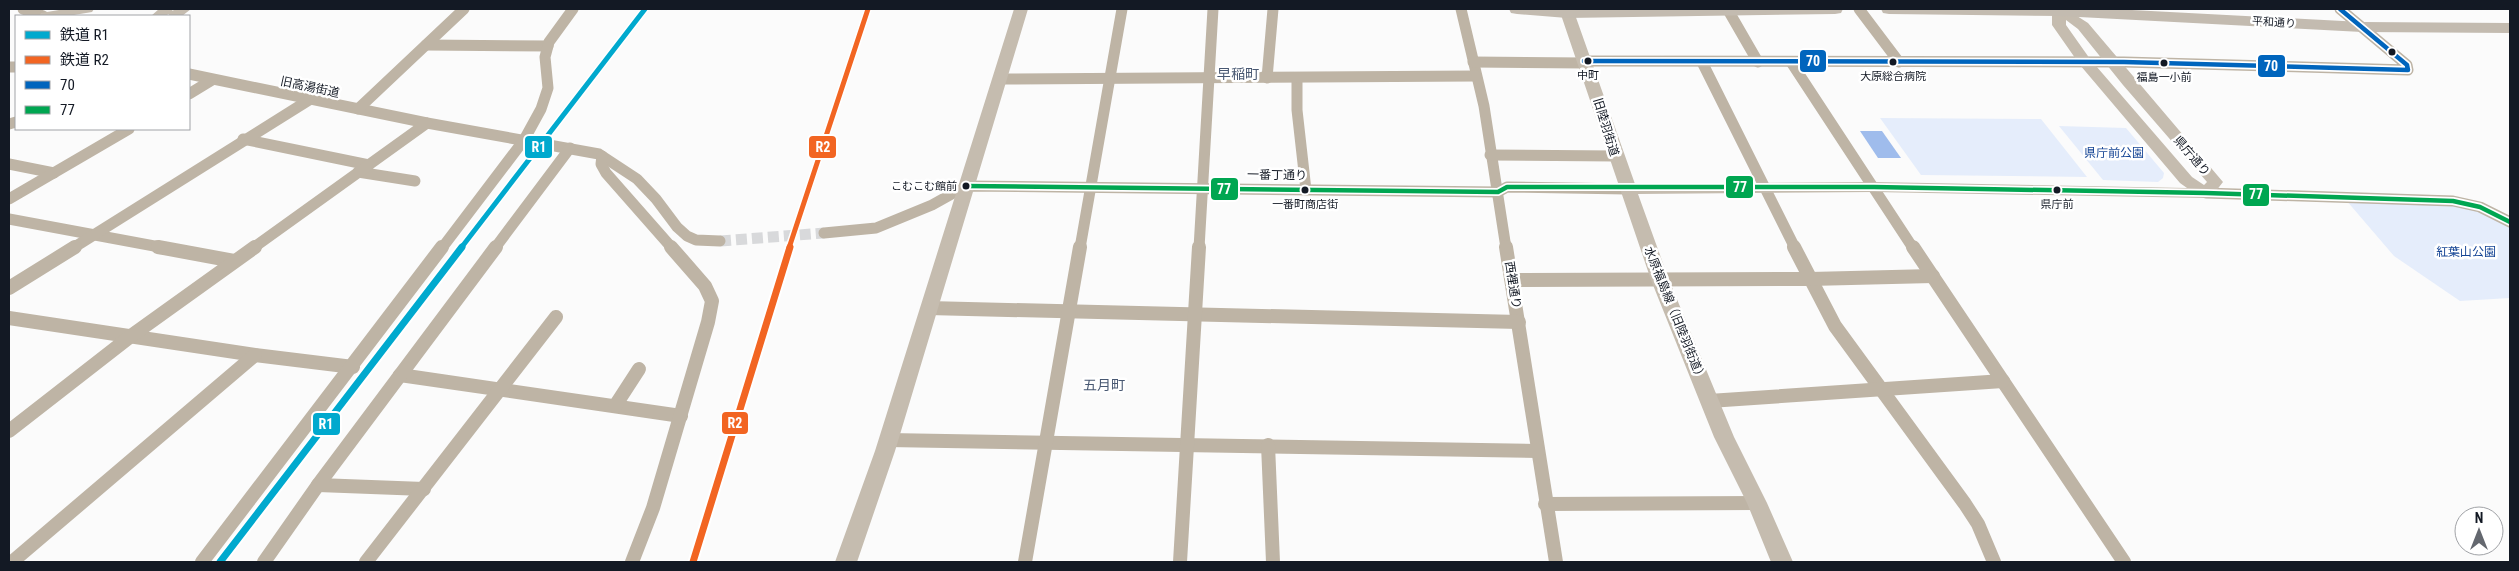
<svg xmlns="http://www.w3.org/2000/svg" width="2519" height="571" viewBox="0 0 2519 571" font-family="'Roboto Condensed','Noto Sans JP',sans-serif">
<style>
.green{fill:#e5edfb}
.water{fill:#9fbcec}
.lines{fill:none;stroke-linecap:round;stroke-linejoin:round}
.street-tunnel{stroke:#d8d9db;stroke-width:11;stroke-dasharray:11 5;stroke-linecap:butt}
.street-far1{stroke:#beb4a5;stroke-width:11}
.street{stroke:#beb4a5;stroke-width:14}
.secondary{fill:#c5bcaf;fill-rule:evenodd}
.highway{fill:#c3bbb0;fill-rule:evenodd}
.rail-casing{stroke:#c0bdb8;stroke-width:5}
.rail{stroke:#fff;stroke-width:3;stroke-dasharray:9;stroke-linecap:butt}
.bus-1-casing{stroke:#fff;stroke-width:8}
.bus-2-casing{stroke:#fff;stroke-width:8}
.bus-1{stroke:#0065bd;stroke-width:4.5}
.bus-2{stroke:#00a651;stroke-width:4.5}
.rail-1-far1-casing{stroke:#fff;stroke-width:8}
.rail-1-casing{stroke:#fff;stroke-width:11}
.rail-2-far1-casing{stroke:#fff;stroke-width:8}
.rail-2-casing{stroke:#fff;stroke-width:11}
.rail-1-far1{stroke:#00a9ce;stroke-width:5}
.rail-1{stroke:#00a9ce;stroke-width:7}
.rail-2-far1{stroke:#f26522;stroke-width:5}
.rail-2{stroke:#f26522;stroke-width:7}
.bus-dot{fill:#131924;stroke:#fff;stroke-width:2}
.labels{text-anchor:middle;stroke-width:5;stroke-linejoin:round;paint-order:stroke}
.far-street-label{font-size:11px;fill:#131924;stroke:#fff}
.bus-label{font-size:11px;fill:#131924;stroke:#fff}
.street-label{font-size:12px;fill:#131924;stroke:#fff}
.park-label{font-size:12px;fill:#144494;stroke:#fff}
.neighbourhood-label{font-size:14px;fill:#485872;stroke:#fff}
.line-badge{stroke:#fff;stroke-width:2}
.badge-label{font-size:14px;text-anchor:middle;font-weight:bold;fill:#fff}
</style>
<rect width="100%" height="100%" fill="#fbfbfb"/>
<!-- green -->
<g class="green">
<path d="M1880 118 2041 119 2087 177 1921 175Z"/>
<path d="M2059 126 2126 128 2164 173 2163 178 2158 182 2103 180Z"/>
<path d="M2346 200 2455 204 2478 210 2510 225V298L2460 301 2394 256Z"/>
</g>
<!-- water -->
<path class="water" d="M1860 131H1882L1901 158H1878Z"/>
<g class="lines">
<!-- street-tunnel -->
<path class="street-tunnel" d="M720 241 824 233"/>
<!-- street-far1 -->
<g class="street-far1">
<path d="M23 9 43 16"/>
<path d="M1461 9 1484 106 1506 248"/>
<path d="M1859 9 1899 62"/>
<path d="M1728 10 1758 62"/>
<path d="M426 45 548 46"/>
<path d="M1584 61 2124 62 2408 70 2407 65 2340 9"/>
<path d="M1473 62 1585 63"/>
<path d="M1702 62 1795 248"/>
<path d="M1791 62 1913 248"/>
<path d="M9 67H16"/>
<path d="M189 74 427 123 599 154 637 179 656 199 677 227 687 236 696 240 720 241"/>
<path d="M1267 78 1273 9"/>
<path d="M1297 78V110L1306 190"/>
<path d="M999 79 1476 76"/>
<path d="M189 94 212 80"/>
<path d="M358 109 464 9"/>
<path d="M9 124 16 122"/>
<path d="M243 139 369 165"/>
<path d="M1490 155 1615 156"/>
<path d="M602 156 601 164 606 173 672 248"/>
<path d="M9 164 54 173"/>
<path d="M358 172 415 181"/>
<path d="M2206 193 2453 201 2480 207 2510 222"/>
<path d="M9 199 129 129"/>
<path d="M9 219 165 248"/>
<path d="M824 233 876 228 932 205 966 186 1498 192 1507 187 1627 189"/>
<path d="M73 248 309 100"/>
<path d="M253 248 427 123"/>
<path d="M442 248 524 140 541 109 548 88 545 57 549 42 573 9"/>
<path d="M495 248 570 148"/>
<path d="M1080 248 1122 9"/>
<path d="M1199 248 1213 9"/>
</g>
<!-- street -->
<g class="street">
<path d="M158 247 234 261"/>
<path d="M1506 247 1556 562"/>
<path d="M1794 247 1835 326 1965 504 1978 524 1994 562"/>
<path d="M1913 247 2124 562"/>
<path d="M1512 280 1810 279 1933 276"/>
<path d="M9 288 75 247"/>
<path d="M928 308 1519 322"/>
<path d="M9 318 255 355 353 367"/>
<path d="M400 375 681 416"/>
<path d="M1709 401 2003 381"/>
<path d="M615 406 639 369"/>
<path d="M9 431 131 336 255 247"/>
<path d="M888 440 1538 451"/>
<path d="M1268 445 1273 562"/>
<path d="M318 485 424 489"/>
<path d="M1545 504 1757 503"/>
<path d="M12 562 255 355"/>
<path d="M202 562 442 247"/>
<path d="M264 562 318 485 496 247"/>
<path d="M366 562 556 317"/>
<path d="M632 562 653 508 708 322 712 301 705 286 671 247"/>
<path d="M1025 562 1080 247"/>
<path d="M1180 562 1199 247"/>
</g>
<!-- secondary -->
<g class="secondary">
<path d="M65 9H94L92 12 68 16H39L41 13Z"/>
<path d="M159 9H173L172 11 176 9H191L182 16H168L169 14 165 16H151Z"/>
<path d="M1014 9H1028L895 451 857 562H835L875 451Z"/>
<path d="M1559 9H1573L1635 184 1874 182 2187 188 2180 183 2080 65 2052 25V9H2066L2088 23 2223 182 2212 196 2206 198 1874 192 1638 194 1669 280 1734 437 1767 503 1793 562H1771L1747 503 1714 437 1651 280ZM2066 20 2078 29 2123 85 2207 182 2204 185 2192 177 2090 59 2066 25Z"/>
</g>
<!-- highway -->
<g class="highway">
<path d="M1509 9H1843L1841 13 1835 14 1567 18 1517 14 1511 13Z"/>
<path d="M1881 9H2113L2362 22 2510 23V33L2362 32 2060 16 1889 14 1883 13Z"/>
</g>
<defs>
<path id="rail" d="M806 200 868 9"/>
</defs>
<!-- rail casing -->
<use href="#rail" class="rail-casing"/>
<!-- rail -->
<use href="#rail" class="rail"/>
<defs>
<path id="bus-1" d="M1584 61 2124 62 2408 70 2407 65 2340 9"/>
<path id="bus-2" d="M966 186 1498 192 1507 187H1874L2206 193 2453 201 2480 207 2510 222"/>
</defs>
<!-- bus-1 casing -->
<use href="#bus-1" class="bus-1-casing"/>
<!-- bus-2 casing -->
<use href="#bus-2" class="bus-2-casing"/>
<!-- bus-1 -->
<use href="#bus-1" class="bus-1"/>
<!-- bus-2 -->
<use href="#bus-2" class="bus-2"/>
<defs>
<path id="rail-1-far1" d="M461 248 645 9"/>
<path id="rail-1" d="M220 562 462 247"/>
<path id="rail-2-far1" d="M789 248 868 9"/>
<path id="rail-2" d="M693 562 790 247"/>
</defs>
<!-- rail-1-far1 casing -->
<use href="#rail-1-far1" class="rail-1-far1-casing"/>
<!-- rail-1 casing -->
<use href="#rail-1" class="rail-1-casing"/>
<!-- rail-2-far1 casing -->
<use href="#rail-2-far1" class="rail-2-far1-casing"/>
<!-- rail-2 casing -->
<use href="#rail-2" class="rail-2-casing"/>
<!-- rail-1-far1 -->
<use href="#rail-1-far1" class="rail-1-far1"/>
<!-- rail-1 -->
<use href="#rail-1" class="rail-1"/>
<!-- rail-2-far1 -->
<use href="#rail-2-far1" class="rail-2-far1"/>
<!-- rail-2 -->
<use href="#rail-2" class="rail-2"/>
</g>
<!-- markers -->
<g class="bus-dot">
<circle cx="2392" cy="52" r="4.5"/>
<circle cx="1588" cy="61" r="4.5"/>
<circle cx="1893" cy="62" r="4.5"/>
<circle cx="2164" cy="63" r="4.5"/>
<circle cx="966" cy="186" r="4.5"/>
<circle cx="1305" cy="190" r="4.5"/>
<circle cx="2057" cy="190" r="4.5"/>
</g>
<g class="labels">
<!-- far-street labels -->
<g class="far-street-label">
<text transform="translate(2274 22) rotate(4)" y="4">平和通り</text>
</g>
<!-- bus labels -->
<g class="bus-label">
<text x="1588" y="79">中町</text>
<text x="1893" y="80">大原総合病院</text>
<text x="2164" y="81">福島一小前</text>
<text x="957" y="190" text-anchor="end">こむこむ館前</text>
<text x="1305" y="208">一番町商店街</text>
<text x="2057" y="208">県庁前</text>
</g>
<!-- street labels -->
<g class="street-label">
<text transform="translate(310 87) rotate(12)" y="4">旧高湯街道</text>
<text transform="translate(1606 127) rotate(73)" y="4">旧陸羽街道</text>
<text transform="translate(2192 156) rotate(49)" y="4">県庁通り</text>
<text transform="translate(1277 175) rotate(1)" y="4">一番丁通り</text>
<text transform="translate(1513 285) rotate(81)" y="4">西裡通り</text>
<text transform="translate(1675 314) rotate(68)" y="4">水原福島線（旧陸羽街道）</text>
</g>
<!-- park labels -->
<g class="park-label">
<text x="2114" y="157">県庁前公園</text>
<text x="2466" y="256">紅葉山公園</text>
</g>
<!-- neighbourhood labels -->
<g class="neighbourhood-label">
<text x="1238" y="79">早稲町</text>
<text x="1104" y="390">五月町</text>
</g>
</g>
<g class="line-badge">
<rect x="1799" y="49" width="28" height="24" rx="5" fill="#0065bd"/>
<rect x="2257" y="54" width="29" height="24" rx="5" fill="#0065bd"/>
<rect x="808" y="135" width="29" height="24" rx="5" fill="#f26522"/>
<rect x="524" y="135" width="29" height="24" rx="5" fill="#00a9ce"/>
<rect x="1725" y="175" width="29" height="24" rx="5" fill="#00a651"/>
<rect x="1210" y="177" width="29" height="24" rx="5" fill="#00a651"/>
<rect x="2242" y="183" width="28" height="24" rx="5" fill="#00a651"/>
<rect x="721" y="411" width="28" height="24" rx="5" fill="#f26522"/>
<rect x="312" y="412" width="29" height="24" rx="5" fill="#00a9ce"/>
</g>
<g class="badge-label">
<text x="1813" y="66">70</text>
<text x="2271" y="71">70</text>
<text x="823" y="152">R2</text>
<text x="539" y="152">R1</text>
<text x="1740" y="192">77</text>
<text x="1224" y="194">77</text>
<text x="2256" y="199">77</text>
<text x="735" y="428">R2</text>
<text x="326" y="429">R1</text>
</g>
<!-- border -->
<rect width="2519" height="571" fill="none" stroke="#131924" stroke-width="20"/>
<!-- legend -->
<rect x="15" y="15" width="175" height="115" fill="#ffffff" stroke="#a1a3a7"/>
<rect x="25" y="31" width="25" height="8" fill="#00a9ce" stroke="#a1a3a7"/>
<text x="60" y="40" font-size="15" fill="#131924">鉄道 R1</text>
<rect x="25" y="56" width="25" height="8" fill="#f26522" stroke="#a1a3a7"/>
<text x="60" y="65" font-size="15" fill="#131924">鉄道 R2</text>
<rect x="25" y="81" width="25" height="8" fill="#0065bd" stroke="#a1a3a7"/>
<text x="60" y="90" font-size="15" fill="#131924">70</text>
<rect x="25" y="106" width="25" height="8" fill="#00a651" stroke="#a1a3a7"/>
<text x="60" y="115" font-size="15" fill="#131924">77</text>
<!-- north arrow -->
<g transform="translate(2479 531)"><circle r="24" fill="#ffffff" stroke="#a1a3a7"/>
<path d="M0-4L9 19L0 12L-9 19Z" fill="#64686f"/>
<text y="-8" font-size="14" font-weight="bold" text-anchor="middle" fill="#131924">N</text>
</g>
</svg>
